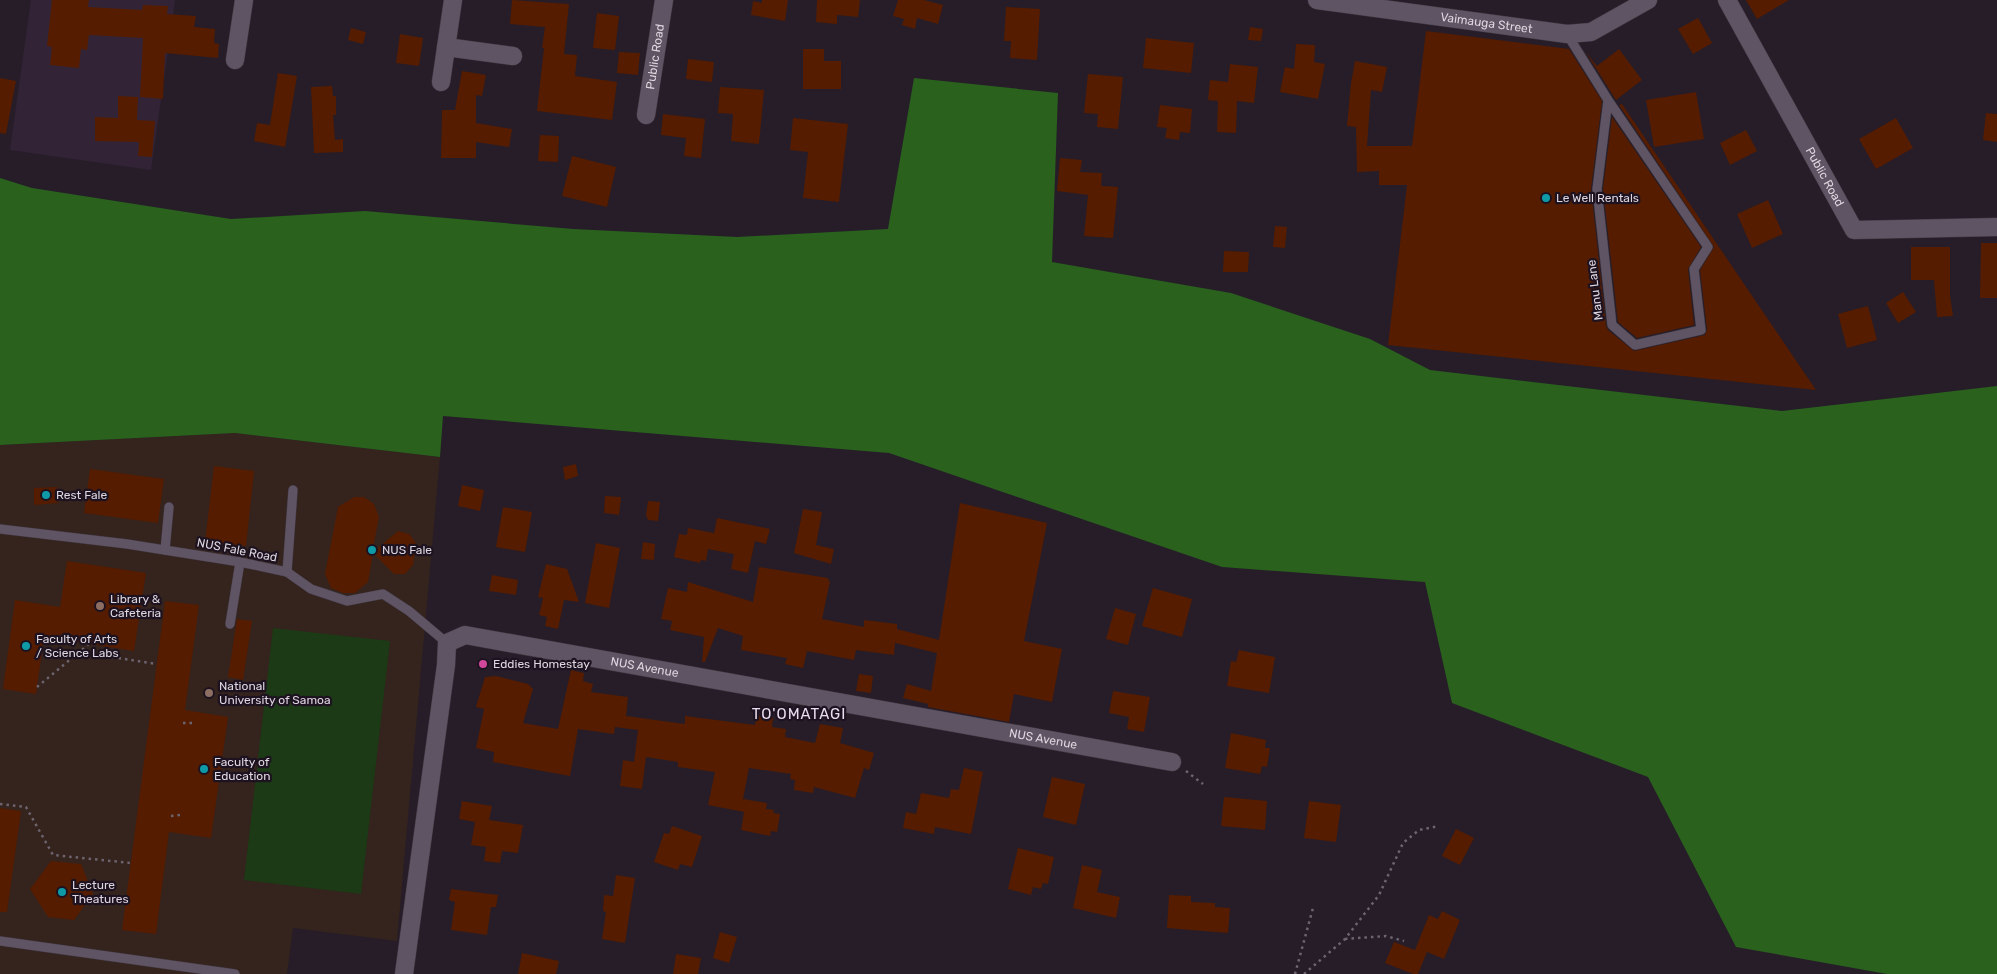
<svg xmlns="http://www.w3.org/2000/svg" width="1997" height="974" viewBox="0 0 1997 974" font-family="Rubik,sans-serif">
<style>
.built{fill:#322436}
.education{fill:#35231d}
.green{fill:#1b3a15}
.forest{fill:#29611d}
.building{fill:#551c00}
.lines{fill:none;stroke-linecap:round;stroke-linejoin:round}
.lane-casing{stroke:#413943;stroke-width:10}
.street-casing{stroke:#413943;stroke-width:19}
.path{stroke:#6c646e;stroke-width:2.5;stroke-dasharray:2.5 4;stroke-linecap:butt}
.lane{stroke:#5f5463;stroke-width:9}
.street{stroke:#5f5463;stroke-width:18}
.culture-dot{fill:#0f9aa8;stroke:#1d1320;stroke-width:2}
.education-dot{fill:#8d6e63;stroke:#1d1320;stroke-width:2}
.hotel-dot{fill:#d1479c;stroke:#1d1320;stroke-width:2}
.labels{text-anchor:middle;stroke-width:4.5;stroke-linejoin:round;paint-order:stroke}
.street-label{font-size:12px;fill:#ded7e0;stroke:#1d1320}
.poi-label{font-size:12px;fill:#ded7e0;stroke:#1d1320;text-anchor:start}
.quarter-label{font-size:15px;letter-spacing:1px;fill:#eaddef;stroke:#1d1320}
</style>
<rect width="100%" height="100%" fill="#261d29"/>
<!-- built -->
<path class="built" d="M31 0H175L151 170 10 150Z"/>
<!-- education -->
<path class="education" d="M235 433 440 457 397 941 293 928 287 974H0V445Z"/>
<!-- green -->
<path class="green" d="M273 628 390 641 361 894 244 880Z"/>
<!-- forest -->
<path class="forest" d="M914 78 1058 93 1052 262 1231 293 1370 339 1430 370 1782 411 1997 386V974H1887L1736 947 1648 777 1452 703 1425 582 1222 567 889 453 443 416 440 457 235 433 0 445V178L32 188 231 219 365 211 573 229 737 237 888 229Z"/>
<!-- building -->
<g class="building">
<path d="M52 0H89L88 7 142 10 143 5 168 6 167 14 196 16 194 27 215 29 214 43 219 44 218 58 165 53 163 99 140 97 143 38 89 35 87 50 81 49 79 68 50 65 52 47 47 46Z"/>
<path d="M512 0 569 4 564 54 577 55 575 76 617 82 612 120 537 111 544 48H542L545 27 510 24Z"/>
<path d="M762 0H788L785 21 751 15 753 1 762 3Z"/>
<path d="M817 0H860L858 17 837 15V24L816 22Z"/>
<path d="M898 0H924L943 5 938 24 917 18 915 29 902 25 904 19 893 16Z"/>
<path d="M1746 0H1789L1757 19Z"/>
<path d="M1006 7 1040 9 1037 60 1010 58 1011 41H1004Z"/>
<path d="M597 13 619 16 615 50 593 48Z"/>
<path d="M1698 18 1712 43 1693 54 1678 29Z"/>
<path d="M1250 27 1263 29 1261 41 1248 40Z"/>
<path d="M351 28 366 32 363 44 348 40Z"/>
<path d="M1426 31 1569 49 1602 101 1591 189 1606 326 1608 330 1634 351 1705 335 1707 329 1700 270 1714 247 1619 105 1622 104 1816 390 1388 345 1407 185H1379V171L1357 172 1356 127 1347 126 1351 83 1355 61 1387 67 1382 92 1371 90 1367 146H1412Z"/>
<path d="M400 34 423 38 419 66 396 63Z"/>
<path d="M1146 38 1194 43 1191 73 1143 68Z"/>
<path d="M1296 44 1315 45 1314 62 1325 64 1318 99 1280 92 1285 67 1294 69Z"/>
<path d="M803 49H824V61H841V89H803Z"/>
<path d="M1619 49 1642 80 1616 100 1585 51 1597 66Z"/>
<path d="M619 52 640 53 638 75 617 73Z"/>
<path d="M688 59 714 62 712 82 686 79Z"/>
<path d="M1230 64 1258 67 1254 103 1237 101 1236 133 1217 132 1218 101 1208 100 1210 80 1228 82Z"/>
<path d="M462 71 486 75 482 96 476 95V123L512 129 509 147 476 142V158H441L442 110H455Z"/>
<path d="M278 73 297 76 285 147 254 141 257 123 270 125Z"/>
<path d="M1088 74 1123 77 1118 129 1097 127 1098 114 1084 113Z"/>
<path d="M0 78 16 81 6 134 0 133Z"/>
<path d="M332 86 333 96H336V115H333L335 140 343 139V152L314 153 311 87Z"/>
<path d="M720 87 764 90 759 144 731 141 733 114 718 113Z"/>
<path d="M1696 92 1704 139 1654 147 1646 100Z"/>
<path d="M118 96 138 97 137 120 155 121 152 157 138 156 139 142 95 141V117L118 118Z"/>
<path d="M1160 105 1192 109 1190 133 1180 132 1179 140 1165 138 1167 128 1157 127Z"/>
<path d="M1986 113 1997 114V142L1983 140Z"/>
<path d="M663 114 705 119 701 158 684 156 686 138 661 135Z"/>
<path d="M1612 117 1701 247 1688 269 1694 325 1637 338 1618 322 1603 189Z"/>
<path d="M793 118 848 124 839 202 803 198 808 152 790 150Z"/>
<path d="M1896 118 1913 148 1876 169 1859 139Z"/>
<path d="M1746 130 1757 151 1730 165 1720 143Z"/>
<path d="M540 135 559 136 558 162 538 161Z"/>
<path d="M572 156 616 167 607 207 562 196Z"/>
<path d="M1060 158 1082 160 1080 172 1102 173 1101 186 1118 187 1113 238 1084 236 1088 195 1057 191Z"/>
<path d="M1768 200 1783 234 1752 248 1737 214Z"/>
<path d="M1275 226 1287 227 1285 248 1273 247Z"/>
<path d="M1981 243H1997V298H1980Z"/>
<path d="M1911 247H1950V296L1953 316 1937 317 1934 280H1911Z"/>
<path d="M1224 251 1249 252 1248 272H1223Z"/>
<path d="M1903 292 1916 312 1898 323 1886 303Z"/>
<path d="M1868 306 1877 340 1847 348 1838 314Z"/>
<path d="M576 464 578 476 565 480 563 467Z"/>
<path d="M214 466 254 471 246 546 205 542Z"/>
<path d="M90 469 164 479 158 523 84 513Z"/>
<path d="M462 485 484 490 480 511 458 506Z"/>
<path d="M57 487 58 503 34 505V488Z"/>
<path d="M605 496 621 497 619 515 604 513Z"/>
<path d="M354 497H364L374 504 379 517 372 553 398 531 409 534 416 543 413 565 405 574H394L373 553 368 582 355 593H343L331 588 325 574 338 507Z"/>
<path d="M648 501 660 502 658 521 648 520 646 515Z"/>
<path d="M960 503 1047 523 1024 641 1062 649 1052 702 1014 694 1009 722 928 707V704L903 698 907 684 931 691 937 653 895 643 894 655 856 650 854 660 807 651 803 668 785 664 787 658 741 650 743 636 718 628 705 662H702L704 637 670 630 672 621 661 619 668 588 687 592 688 582 753 602 759 567 828 578V580L830 581 822 619 864 627V620L897 624V629L939 640Z"/>
<path d="M503 507 532 512 525 552 496 547Z"/>
<path d="M803 509 822 512 816 545 834 549 831 564 794 553Z"/>
<path d="M717 518 770 529 766 544 755 541 748 573 731 569 734 554 708 549 706 561 701 560 700 563 674 557 679 534 687 535 688 528 714 533Z"/>
<path d="M643 542 655 544 654 560 641 559Z"/>
<path d="M596 543 620 548 609 608 585 603Z"/>
<path d="M67 561 146 573 134 651 44 637 36 694 3 689 15 600 60 607Z"/>
<path d="M546 564 567 569 579 602 564 600 558 629 545 626 547 617 539 615 543 598 538 597Z"/>
<path d="M492 575 518 580 516 595 489 591Z"/>
<path d="M1153 588 1192 599 1182 637 1142 626Z"/>
<path d="M165 601 199 605 185 710 228 717 211 838 169 832 156 934 122 930Z"/>
<path d="M1115 608 1136 614 1128 645 1106 639Z"/>
<path d="M237 619 252 621 243 680 228 677Z"/>
<path d="M1239 650 1275 657 1269 693 1227 686 1231 661 1236 662Z"/>
<path d="M571 670 584 673 583 681 593 684 591 692 628 697 626 716 685 724V716L755 725 756 715 773 717 772 727 786 729 785 737 815 743 820 724 843 728 840 743 874 753 869 770 864 768 855 798 814 787 813 793 794 790 795 780 790 779 791 774 749 768 743 799 767 803 766 809 774 810 773 813 780 814 777 832 771 831 770 836 741 830 744 812 708 805 715 772 678 767V762L646 757 642 789 620 786 623 760 634 762 638 730 615 727 614 734 578 729 570 776 493 762 494 752 476 748 484 709 476 707 485 677 496 676 528 684 533 689 523 723 558 729Z"/>
<path d="M859 674 873 676 871 693 856 691Z"/>
<path d="M1113 691 1150 697 1144 732 1127 729 1129 717 1109 713Z"/>
<path d="M1231 733 1266 740 1265 748H1270L1267 767 1262 766 1260 774 1225 768Z"/>
<path d="M964 768 983 772 971 834 935 827 934 834 903 828 906 812 916 814 921 793 949 798 951 789 959 790Z"/>
<path d="M1052 777 1085 784 1076 825 1043 817Z"/>
<path d="M1224 797 1267 801 1265 830 1221 826Z"/>
<path d="M462 801 492 806 489 820 523 825 518 853 502 851 500 863 484 861 486 847 471 845 475 822 459 819Z"/>
<path d="M1309 801 1341 805 1336 842 1304 838Z"/>
<path d="M0 808 21 811 7 912H0Z"/>
<path d="M672 826 702 836 692 867 680 864 678 870 654 862 664 833 669 834Z"/>
<path d="M1456 829 1474 838 1460 865 1442 856Z"/>
<path d="M1018 848 1054 857 1048 884 1043 883 1041 889 1033 887 1031 895 1008 889Z"/>
<path d="M51 861 81 864 93 894 74 920 48 917 30 889Z"/>
<path d="M1082 865 1102 870 1097 892 1120 897 1116 918 1073 908Z"/>
<path d="M616 875 635 878 625 943 602 939 606 912 603 911 604 895 613 896Z"/>
<path d="M451 889 498 895 496 907H491L487 935 451 930 455 902 449 900Z"/>
<path d="M1169 895 1191 896V902L1215 903V907L1230 908 1228 933 1167 928Z"/>
<path d="M1442 911 1460 920 1444 959 1427 952 1418 974H1413L1385 963 1394 942 1415 950 1429 915 1438 919Z"/>
<path d="M720 932 737 937 729 963 713 958Z"/>
<path d="M522 953 559 961 556 974H518Z"/>
<path d="M676 954 701 958 698 974H673Z"/>
</g>
<g class="lines">
<defs>
<g id="lane">
<path d="M1567 34 1608 100 1708 247 1694 269 1701 330 1635 345 1612 325 1597 189 1608 100"/>
<path d="M0 529 127 544 240 562 287 572 311 589 347 601 383 594 409 611 447 643"/>
<path d="M165 550 169 507"/>
<path d="M287 572 293 490"/>
<path d="M230 624 240 562"/>
<path d="M0 941 235 974"/>
</g>
<g id="street">
<path id="s1" d="M1317 0 1567 34 1591 32 1648 0"/>
<path id="s2" d="M1727 0 1854 230 1997 227"/>
<path d="M446 47 513 56"/>
<path d="M235 60 244 0"/>
<path d="M441 82 453 0"/>
<path id="s3" d="M646 115 664 0"/>
<path id="s4" d="M404 974 446 665 447 643 465 635 1172 762"/>
</g>
</defs>
<!-- lane casing -->
<use href="#lane" class="lane-casing"/>
<!-- street casing -->
<use href="#street" class="street-casing"/>
<!-- path -->
<g class="path">
<path d="M80 652 157 664"/>
<path d="M37 687 89 644"/>
<path d="M183 723H195"/>
<path d="M1186 771 1203 784"/>
<path d="M0 804 26 807 53 855 131 863"/>
<path d="M171 816 181 815"/>
<path d="M1345 939 1386 936 1404 941"/>
<path d="M1295 974 1313 908"/>
<path d="M1304 974 1345 939 1379 895 1403 843 1419 830 1439 826"/>
</g>
<!-- lane -->
<use href="#lane" class="lane"/>
<!-- street -->
<use href="#street" class="street"/>
</g>
<!-- markers -->
<g class="culture-dot">
<circle cx="1546" cy="198" r="5"/>
<circle cx="46" cy="495" r="5"/>
<circle cx="372" cy="550" r="5"/>
<circle cx="26" cy="646" r="5"/>
<circle cx="204" cy="769" r="5"/>
<circle cx="62" cy="892" r="5"/>
</g>
<g class="education-dot">
<circle cx="100" cy="606" r="5"/>
<circle cx="209" cy="693" r="5"/>
</g>
<circle class="hotel-dot" cx="483" cy="664" r="5"/>
<g class="labels">
<!-- street labels -->
<g class="street-label">
<text dy="4" stroke="none"><textPath href="#s1" startOffset="171">Vaimauga Street</textPath></text>
<text dy="4" stroke="none"><textPath href="#s3" startOffset="59">Public Road</textPath></text>
<text dy="4" stroke="none"><textPath href="#s2" startOffset="202">Public Road</textPath></text>
<text transform="translate(1595 290) rotate(-97)" y="4">Manu Lane</text>
<text transform="translate(237 550) rotate(11)" y="4">NUS Fale Road</text>
<text dy="4" stroke="none"><textPath href="#s4" startOffset="536">NUS Avenue</textPath></text>
<text dy="4" stroke="none"><textPath href="#s4" startOffset="941">NUS Avenue</textPath></text>
</g>
<!-- poi labels -->
<g class="poi-label">
<text x="1556" y="202">Le Well Rentals</text>
<text x="56" y="499">Rest Fale</text>
<text x="382" y="554">NUS Fale</text>
<text x="110" y="603">Library &amp;<tspan x="110" dy="14">Cafeteria</tspan></text>
<text x="36" y="643">Faculty of Arts<tspan x="36" dy="14">/ Science Labs</tspan></text>
<text x="493" y="668">Eddies Homestay</text>
<text x="219" y="690">National<tspan x="219" dy="14">University of Samoa</tspan></text>
<text x="214" y="766">Faculty of<tspan x="214" dy="14">Education</tspan></text>
<text x="72" y="889">Lecture<tspan x="72" dy="14">Theatures</tspan></text>
</g>
<!-- quarter labels -->
<g class="quarter-label">
<text x="799" y="719">TO'OMATAGI</text>
</g>
</g>
</svg>
